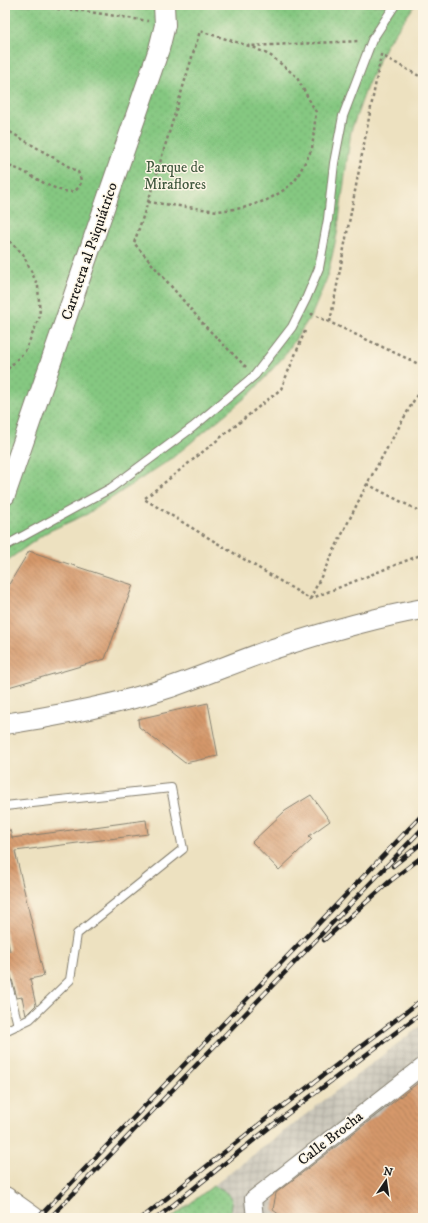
<svg xmlns="http://www.w3.org/2000/svg" width="428" height="1223" viewBox="0 0 428 1223" font-family="'IM FELL DW Pica',serif">
<style>
.industrial{fill:url(#industrial-grid)}
.park{fill:url(#park-dots);stroke:#50724e}
.building{fill:url(#building-back-hatch)}
.lines{fill:none;stroke-linecap:round;stroke-linejoin:round}
.service-casing{stroke:#847e6e;stroke-width:10}
.minor-casing{stroke:#847e6e;stroke-width:18}
.tertiary-casing{stroke:#847e6e;stroke-width:22}
.primary-casing{stroke:#847e6e;stroke-width:24}
.path{stroke:#847e6e;stroke-width:2.5;stroke-dasharray:3 3;stroke-linecap:butt}
.service{stroke:#fff;stroke-width:8}
.minor{stroke:#fff;stroke-width:16}
.tertiary{stroke:#fff;stroke-width:20}
.primary{stroke:#fff;stroke-width:22}
.rail-casing{stroke:#1c1c1c;stroke-width:4.5}
.rail{stroke:#fcf5e5;stroke-width:3;stroke-dasharray:9;stroke-linecap:butt}
.labels{text-anchor:middle;stroke-width:3;stroke-linejoin:round;paint-order:stroke}
.park-label{font-size:15px;fill:#41583f;stroke:#fcf5e5}
.street-label{font-size:15px;fill:#1c1c1c;stroke:#fcf5e5}
</style>
<defs>
<pattern id="industrial-grid" width="8" height="8" patternUnits="userSpaceOnUse"><rect width="8" height="8" fill="#c8c4b8"/><path d="M0 4h8M4 0v8" fill="none" stroke="#aba89e"/></pattern>
<pattern id="park-dots" width="8" height="8" patternUnits="userSpaceOnUse"><rect width="8" height="8" fill="#85c881"/><path d="M2 2h.1M6 6h.1" fill="none" stroke="#72ab6f" stroke-width="1.8" stroke-linecap="round"/></pattern>
<pattern id="building-back-hatch" width="6" height="6" patternUnits="userSpaceOnUse"><rect width="6" height="6" fill="#d5986b"/><path d="M-1 5l2 2M0 0l6 6M5-1l2 2" fill="none" stroke="#ac7b57"/></pattern>
</defs>
<rect width="100%" height="100%" fill="#fcf5e5"/>
<filter id="ink" filterUnits="userSpaceOnUse"><feTurbulence type="fractalNoise" baseFrequency=".025" numOctaves="2"/><feDisplacementMap in="SourceGraphic" scale="8" xChannelSelector="R" yChannelSelector="G"/><feConvolveMatrix kernelMatrix="1 2 1 2 8 2 1 2 1" color-interpolation-filters="sRGB"/></filter>
<filter id="wash" filterUnits="userSpaceOnUse"><feTurbulence type="fractalNoise" baseFrequency=".012" numOctaves="4" result="noise"/><feDisplacementMap in="SourceGraphic" scale="16" xChannelSelector="R" yChannelSelector="G"/><feGaussianBlur stdDeviation="0.9" result="paint"/><feColorMatrix in="noise" values="0 0 0 0 0 0 0 0 0 0 0 0 0 0 0 0 0 1.4 0 .05"/><feComposite in="paint" operator="in"/></filter>
<g filter="url(#wash)">
<rect width="100%" height="100%" fill="#ede1c0"/>
<!-- industrial -->
<path class="industrial" d="M423 1024V1218H171L213 1186Z"/>
<!-- park -->
<g class="park">
<path d="M5 5H123V6L137 5H415L386 45 367 86 351 131 337 234 327 278 312 314 285 355 252 392 171 459 87 514 47 532 5 562Z"/>
<path d="M213 1186 222 1189 232 1198 230 1213 233 1218H171Z"/>
</g>
<g id="blocks">
<!-- building -->
<g class="building">
<path d="M29 551 133 585 105 659 5 688V591Z"/>
<path d="M208 703 218 756 185 763 139 727 138 719Z"/>
<path d="M311 795 330 821 309 836 312 839 279 870 252 842 285 811Z"/>
<path d="M146 820 148 834 15 851 44 976 30 979 36 1005 26 1015 22 997 17 998 10 972 9 969 5 968V952L10 951 5 929V831L10 830 12 838Z"/>
<path d="M423 1079V1218H284L273 1210 276 1193Z"/>
</g>
</g>
</g>
<g filter="url(#ink)">
<use href="#blocks" fill-opacity="0" stroke="#847e6e" stroke-width="1"/>
<g class="lines">
<defs>
<g id="service">
<path d="M5 546 111 488 193 427 255 375 292 327 306 299 319 268 328 219 334 163 343 116 372 40 395 5"/>
<path d="M5 806 171 788 183 849 77 934 70 980 30 1019 5 1031"/>
<path d="M5 973 18 1025"/>
</g>
<path id="minor" d="M255 1218 253 1199 423 1066"/>
<g id="tertiary">
<path d="M5 495 159 49 165 25 164 5"/>
<path d="M5 724C62 715 116 705 171 687 205 675 239 661 273 649 322 633 372 618 423 609"/>
</g>
<path id="primary" d="M5 1198 33 1218"/>
</defs>
<!-- service casing -->
<use href="#service" class="service-casing"/>
<!-- minor casing -->
<use href="#minor" class="minor-casing"/>
<!-- tertiary casing -->
<use href="#tertiary" class="tertiary-casing"/>
<!-- primary casing -->
<use href="#primary" class="primary-casing"/>
<!-- path -->
<g class="path">
<path d="M46 5 56 9 77 10 148 21"/>
<path d="M5 129 78 172C81 179 83 183 77 189 67 199 36 178 26 173 19 169 12 167 5 165"/>
<path d="M148 202 218 211 243 208 267 200 281 192 295 181 312 149 316 112 296 76 271 56 251 46"/>
<path d="M5 237 23 254 38 286 40 316 25 351 5 372"/>
<path d="M311 315 312 314 423 366"/>
<path d="M330 322 381 55 423 78"/>
<path d="M305 331 281 389 144 499 310 599 367 484 423 384"/>
<path d="M246 367 206 327 134 243 148 202 200 31 249 46 360 41"/>
<path d="M367 484 423 513"/>
<path d="M310 599 423 554"/>
</g>
<!-- service -->
<use href="#service" class="service"/>
<!-- minor -->
<use href="#minor" class="minor"/>
<!-- tertiary -->
<use href="#tertiary" class="tertiary"/>
<!-- primary -->
<use href="#primary" class="primary"/>
<defs>
<g id="rail">
<path d="M393 866 423 842"/>
<path d="M324 940 389 882 423 856"/>
<path d="M38 1218 423 814"/>
<path d="M50 1218 423 828"/>
<path d="M142 1218 266 1119 423 999"/>
<path d="M157 1218 270 1127 423 1012"/>
</g>
</defs>
<!-- rail casing -->
<use href="#rail" class="rail-casing"/>
<!-- rail -->
<use href="#rail" class="rail"/>
</g>
</g>
<g class="labels">
<!-- park labels -->
<g class="park-label">
<text x="175" y="172">Parque de<tspan x="175" dy="17">Miraflores</tspan></text>
</g>
<!-- street labels -->
<g class="street-label">
<text transform="translate(89 251) rotate(-71)" y="5">Carretera al Psiquiátrico</text>
<text transform="translate(330 1138) rotate(-38)" y="5">Calle Brocha</text>
</g>
</g>
<!-- margin -->
<rect width="428" height="1223" fill="none" stroke="#fcf5e5" stroke-width="20"/>
<!-- north arrow -->
<g transform="translate(386 1181) rotate(13)" stroke="#fcf5e5" stroke-width="3" paint-order="stroke">
<path d="M0-3L7 15L0 10L-7 15Z" fill="#1c1c1c"/>
<text y="-6" font-size="11" font-weight="bold" text-anchor="middle" fill="#1c1c1c">N</text>
</g>
</svg>
